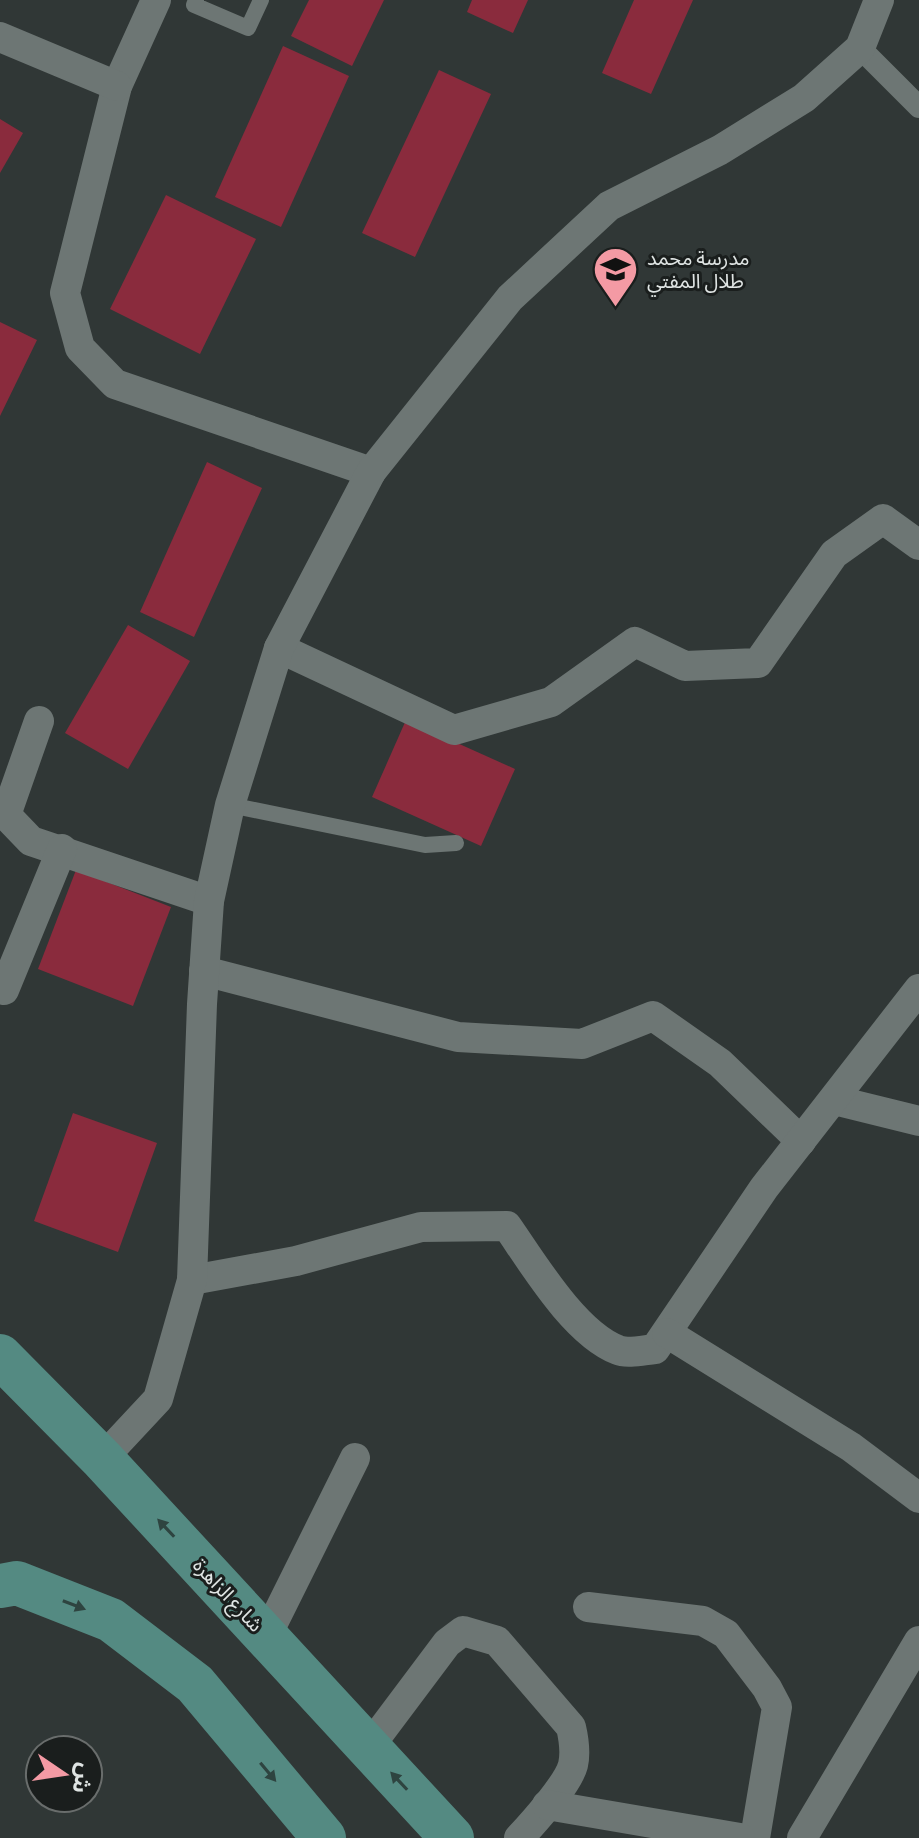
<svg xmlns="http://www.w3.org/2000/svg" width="919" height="1838" viewBox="0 0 919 1838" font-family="Commissioner,'Noto Sans Arabic',sans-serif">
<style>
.building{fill:#8a2b3d}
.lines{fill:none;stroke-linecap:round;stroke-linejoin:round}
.service{stroke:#6d7674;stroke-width:16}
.pedestrian{stroke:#6d7674;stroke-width:22}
.minor{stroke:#6d7674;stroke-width:30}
.primary{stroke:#548a82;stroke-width:44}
.oneway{fill:#2e4440}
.labels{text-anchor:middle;stroke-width:6;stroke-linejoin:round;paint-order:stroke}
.poi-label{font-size:20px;fill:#dfe4e3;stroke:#1a1e1d;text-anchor:start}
.street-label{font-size:20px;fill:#dfe4e3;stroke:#1a1e1d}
</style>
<rect width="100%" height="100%" fill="#303736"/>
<!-- building -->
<g class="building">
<path d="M309 0H384L352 66 291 36Z"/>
<path d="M472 0H528L513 33 467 12Z"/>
<path d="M634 0H693L651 94 602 73Z"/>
<path d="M283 46 349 76 281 227 215 197Z"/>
<path d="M439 70 491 94 415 257 362 233Z"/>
<path d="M0 119 23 133 0 173Z"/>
<path d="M166 195 256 239 200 354 110 309Z"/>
<path d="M0 322 37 340 0 416Z"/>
<path d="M207 462 262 488 194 637 140 612Z"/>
<path d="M128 625 190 661 128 769 65 733Z"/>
<path d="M406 720 515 769 481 846 372 797Z"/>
<path d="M76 870 171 907 133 1006 38 969Z"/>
<path d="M73 1113 157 1143 118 1252 34 1221Z"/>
</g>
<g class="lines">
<!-- service -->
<g class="service">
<path d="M196 0 194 5 248 28 261 0"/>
<path d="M230 805 425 845 456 843"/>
</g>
<!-- pedestrian -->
<path class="pedestrian" d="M860 48 919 107"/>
<!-- minor -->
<g class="minor">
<path d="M156 0 117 86 65 293 80 348 115 384 371 472"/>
<path d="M0 37 117 86"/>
<path d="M279 648 454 730 551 702 635 642 685 666 758 663 834 554 883 519 919 545"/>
<path d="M39 721 6 815 31 841 209 901"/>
<path d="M204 971 458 1037 582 1044 653 1016 720 1063 801 1141"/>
<path d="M4 990 62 849"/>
<path d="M834 1100 919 1121"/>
<path d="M192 1280 296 1261 421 1227 507 1226C533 1263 574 1333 618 1350 627 1354 644 1350 655 1349L764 1188 919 989"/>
<path d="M667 1333 851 1447 919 1498"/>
<path d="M102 1459 158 1399 192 1280 202 1004 209 901 230 805 279 648 371 472 510 298 609 206 720 150 804 98 860 48 879 0"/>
<path d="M588 1607 703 1621 726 1634 767 1688 777 1707 755 1838"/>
<path d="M266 1637 355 1458"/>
<path d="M369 1747 447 1643 463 1631 497 1641 571 1727C574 1740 576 1752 573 1765 568 1784 533 1823 519 1838"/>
<path d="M547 1805 740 1838"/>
<path d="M802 1838 919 1641"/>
</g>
<!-- primary -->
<g class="primary">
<path d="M0 1356 102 1459 452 1838"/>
<path d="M0 1586 17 1583 111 1620 195 1684 324 1838"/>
</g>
</g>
<!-- one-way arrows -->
<defs><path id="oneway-solid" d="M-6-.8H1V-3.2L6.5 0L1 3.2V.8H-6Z" transform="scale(2)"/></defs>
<g class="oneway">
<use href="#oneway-solid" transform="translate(166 1528) rotate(-133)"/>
<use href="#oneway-solid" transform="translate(74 1605) rotate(21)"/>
<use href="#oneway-solid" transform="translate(268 1772) rotate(50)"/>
<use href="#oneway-solid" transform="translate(399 1781) rotate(-133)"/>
</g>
<!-- icons -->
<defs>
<symbol id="school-pin" viewBox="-11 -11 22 30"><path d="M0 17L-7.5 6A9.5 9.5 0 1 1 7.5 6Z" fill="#f49aa4" stroke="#1a1e1d"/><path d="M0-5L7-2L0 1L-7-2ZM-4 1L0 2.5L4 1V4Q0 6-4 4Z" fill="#111"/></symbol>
</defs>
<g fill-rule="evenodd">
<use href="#school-pin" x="590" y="244" width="51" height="69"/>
</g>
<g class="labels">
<!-- poi labels -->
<g class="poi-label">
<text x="647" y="265">مدرسة محمد<tspan x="647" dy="23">طلال المفتي</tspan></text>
</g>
<!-- street labels -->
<g class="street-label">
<text transform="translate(228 1595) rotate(47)" y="7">شارع الزاهرة</text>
</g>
</g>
<!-- north arrow -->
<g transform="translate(64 1774) rotate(103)"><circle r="38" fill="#1a1e1d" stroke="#696d6c" stroke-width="2"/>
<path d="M0-6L14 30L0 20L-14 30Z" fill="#f49aa4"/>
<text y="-12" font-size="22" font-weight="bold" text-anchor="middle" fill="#dfe4e3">ش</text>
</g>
</svg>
